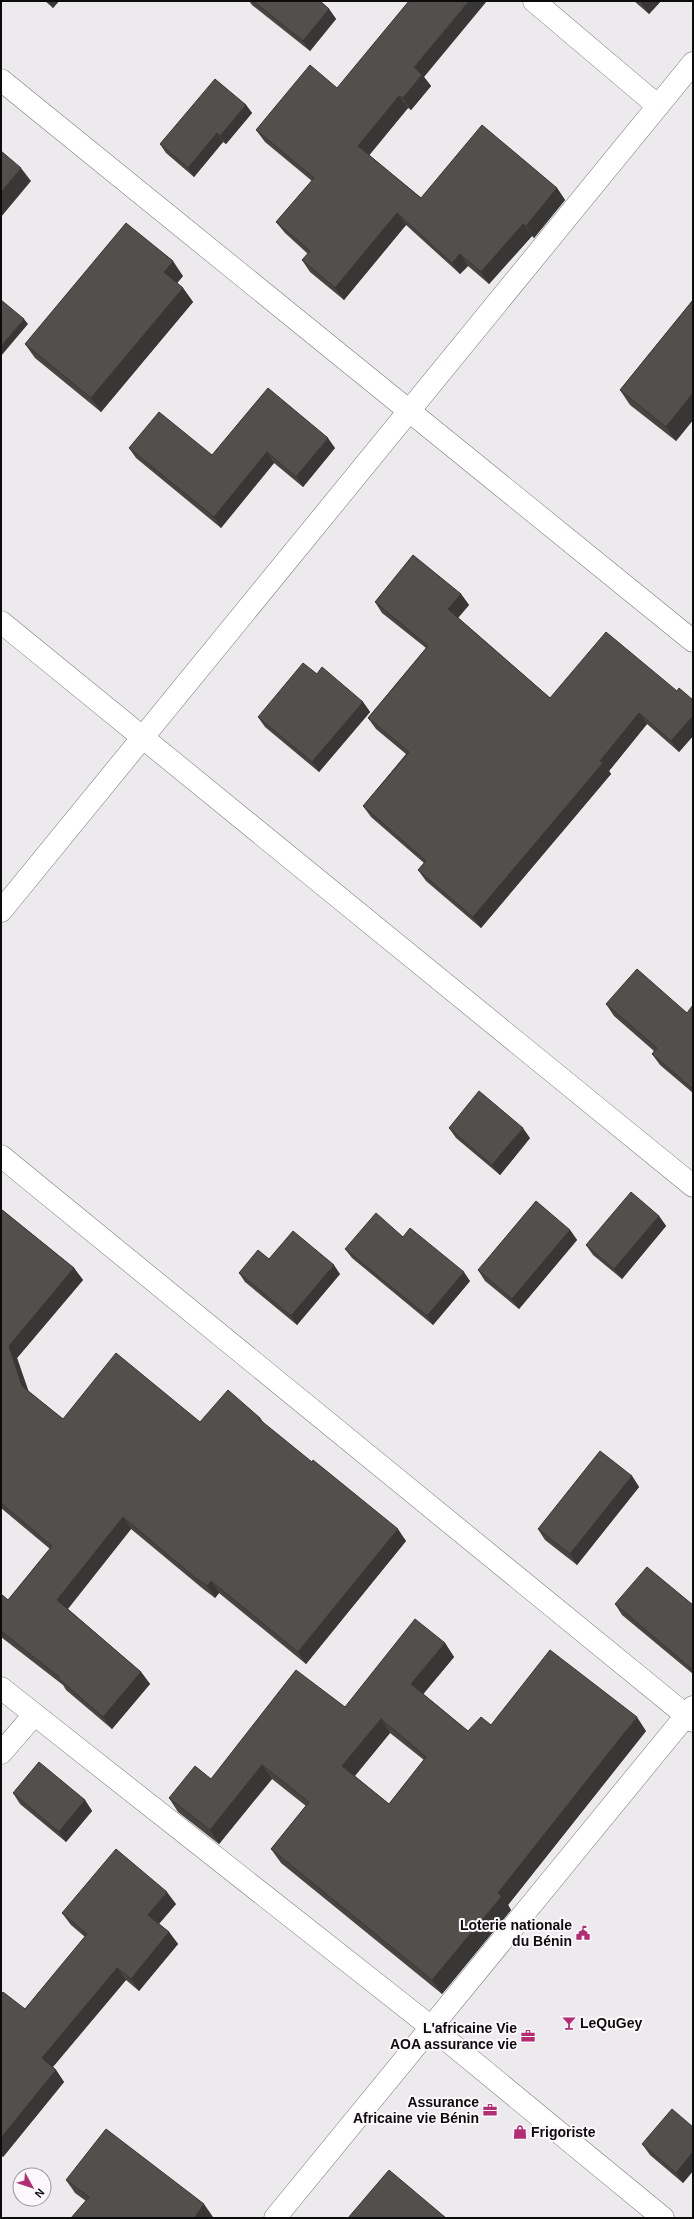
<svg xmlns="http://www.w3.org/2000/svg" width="694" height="2219" viewBox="0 0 694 2219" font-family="Arial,sans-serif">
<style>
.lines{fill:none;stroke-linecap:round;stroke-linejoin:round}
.street-casing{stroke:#7a777b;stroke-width:23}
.secondary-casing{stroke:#7a777b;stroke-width:23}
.street{stroke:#fff;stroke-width:22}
.secondary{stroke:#fff;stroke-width:22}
.wall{fill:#474441;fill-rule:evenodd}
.shaded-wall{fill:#393735}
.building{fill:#524f4c;stroke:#393735;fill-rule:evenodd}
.labels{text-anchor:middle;stroke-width:4;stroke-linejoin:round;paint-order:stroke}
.poi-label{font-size:14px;font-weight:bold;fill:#0d0c0d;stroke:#fbf7fb;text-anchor:end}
</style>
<rect width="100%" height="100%" fill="#edeaee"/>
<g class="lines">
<defs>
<g id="street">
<path d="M534 1 658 106"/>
<path d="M1 80 693 641"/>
<path d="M1 911 693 63"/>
<path d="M1 1156 693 1721"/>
<path d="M1 1688 431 2027 663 2218"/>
<path d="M1 1753 34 1715"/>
</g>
<g id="secondary">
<path d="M1 622 693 1186"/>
<path d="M275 2218 693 1707"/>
</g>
</defs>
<!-- street casing -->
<use href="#street" class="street-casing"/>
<!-- secondary casing -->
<use href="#secondary" class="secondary-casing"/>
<!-- street -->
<use href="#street" class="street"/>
<!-- secondary -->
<use href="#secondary" class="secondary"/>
</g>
<!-- wall -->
<g class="wall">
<path d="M45 1H59L53 8Z"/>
<path d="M249 1H320L329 9 336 19 310 51 252 5Z"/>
<path d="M634 1H661L649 14Z"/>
<path d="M424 77 431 86 411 110 408 108 369 155 421 198 557 188 565 200 534 238 532 236 489 284 468 266 460 274 406 225 344 300 310 272 302 260 308 254 285 233 276 222 312 181 265 142 256 130 337 88Z"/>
<path d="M246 105 252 113 226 144 223 142 194 177 166 153 160 144Z"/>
<path d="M183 276 177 283 183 288 193 302 101 412 35 358 25 344Z"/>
<path d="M693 300V420L676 441 630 405 620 390Z"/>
<path d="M129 448 212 455 335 448 303 487 274 463 221 528 136 458Z"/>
<path d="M461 594 469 605 458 618 550 698 677 691 693 700V736L679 752 647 724 609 771 611 774 481 928 426 881 418 870 424 863 371 817 363 806 406 754 376 729 368 718 426 648 382 613 375 602Z"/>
<path d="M317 674 363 702 370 712 319 772 265 727 258 717Z"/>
<path d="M606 1004 687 1013 693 1005V1093L660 1065 652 1054 654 1051 614 1016Z"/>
<path d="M449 1128 530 1138 500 1175 456 1138Z"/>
<path d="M1 1209 74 1268 83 1280 17 1358 28 1391 63 1419 200 1422 260 1418 265 1425 406 1541 306 1664 219 1593 215 1598 202 1588 131 1529 68 1609 141 1672 150 1684 112 1729 66 1690 63 1685 1 1637V1594L8 1600 50 1549 1 1508Z"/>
<path d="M659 1216 666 1226 622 1279 593 1255 586 1245Z"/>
<path d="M570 1230 577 1240 519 1309 485 1281 478 1270Z"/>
<path d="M403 1237 470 1281 433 1325 352 1258 345 1249Z"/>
<path d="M269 1259 340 1274 297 1325 245 1282 239 1273Z"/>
<path d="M632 1476 639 1487 577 1565 545 1540 538 1529Z"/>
<path d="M615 1604 693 1605V1674L622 1615Z"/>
<path d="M445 1643 454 1657 423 1694 468 1731 491 1725 646 1731 508 1905 511 1910 442 1994 281 1863 271 1849 306 1806 272 1779 219 1844 178 1812 169 1798 211 1779 345 1707ZM390 1733 424 1760 389 1804 355 1776Z"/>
<path d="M13 1793 85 1800 92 1811 66 1842 20 1804Z"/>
<path d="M176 1904 159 1924 169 1932 178 1944 139 1991 126 1980 53 2067 56 2070 64 2082 3 2157 1 2155V1995L25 2009 85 1937 71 1925 62 1913Z"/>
<path d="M693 2127V2171L683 2183 650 2155 642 2144Z"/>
<path d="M66 2180 213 2217 86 2201 75 2193Z"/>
</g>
<!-- shaded-wall -->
<g class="shaded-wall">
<path d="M48 1H59L53 8Z"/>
<path d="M469 1H487L424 77 431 86 411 110 403 98 414 67Z"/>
<path d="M640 1H661L649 14Z"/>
<path d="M329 9 336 19 310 51 303 41Z"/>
<path d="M399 96 408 108 367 158 358 146Z"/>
<path d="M246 105 252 113 226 144 220 136Z"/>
<path d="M217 133 223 142 194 177 188 168Z"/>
<path d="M21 168 31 181 1 217V192Z"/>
<path d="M557 188 565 200 534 238 526 226Z"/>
<path d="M397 213 406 225 344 300 335 288Z"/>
<path d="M523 224 532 236 489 284 481 272Z"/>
<path d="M460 254 468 266 460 274 452 263Z"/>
<path d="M173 261 183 276 174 287 164 272Z"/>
<path d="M183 288 193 302 101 412 91 398Z"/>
<path d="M24 319 28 324 1 356V346Z"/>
<path d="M693 393V420L676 441 666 427Z"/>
<path d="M328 438 335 448 303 487 296 477Z"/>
<path d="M267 452 274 463 221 528 214 517Z"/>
<path d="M461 594 469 605 456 620 448 609Z"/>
<path d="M363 702 370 712 319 772 312 762Z"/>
<path d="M639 713 647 724 609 771 611 774 481 928 473 917Z"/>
<path d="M693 716V736L679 752 671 741Z"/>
<path d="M523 1128 530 1138 500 1175 492 1165Z"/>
<path d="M659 1216 666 1226 622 1279 614 1269Z"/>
<path d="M570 1230 577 1240 519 1309 512 1299Z"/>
<path d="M334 1265 340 1274 297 1325 291 1316Z"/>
<path d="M74 1268 83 1280 17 1358 31 1398 22 1386 9 1346Z"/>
<path d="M464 1272 470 1281 433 1325 427 1316Z"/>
<path d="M260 1418 269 1430 259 1419Z"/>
<path d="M632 1476 639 1487 577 1565 570 1554Z"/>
<path d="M123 1517 131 1529 65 1612 57 1600Z"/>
<path d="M398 1529 406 1541 306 1664 298 1652Z"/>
<path d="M211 1581 219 1593 215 1598 207 1586Z"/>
<path d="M445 1643 454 1657 420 1698 411 1684Z"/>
<path d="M141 1672 150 1684 112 1729 103 1717Z"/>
<path d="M637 1717 646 1731 508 1905 511 1910 442 1994 432 1980 498 1893Z"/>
<path d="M381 1719 390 1733 352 1779 342 1766Z"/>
<path d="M262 1765 272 1779 219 1844 210 1830Z"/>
<path d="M85 1800 92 1811 66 1842 59 1832Z"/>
<path d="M167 1892 176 1904 156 1927 148 1915Z"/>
<path d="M169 1932 178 1944 139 1991 131 1979Z"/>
<path d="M117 1968 126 1980 50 2070 42 2058Z"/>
<path d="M56 2070 64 2082 3 2157 1 2154V2138Z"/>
<path d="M693 2152V2171L683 2183 676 2173Z"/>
<path d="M204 2204 213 2217 212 2218H194Z"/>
</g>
<!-- building -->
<g class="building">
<path d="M253 1H320L329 9 303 41Z"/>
<path d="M409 1H469L414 67 422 75 403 98 399 96 358 146 421 198 482 125 557 188 526 226 523 224 481 272 460 254 452 263 397 213 335 288 302 260 310 251 276 222 314 178 256 130 310 65 337 88Z"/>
<path d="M215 79 246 105 220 136 217 133 188 168 160 144Z"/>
<path d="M1 151 21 168 1 192Z"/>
<path d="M126 223 173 261 164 272 183 288 91 398 25 344Z"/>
<path d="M1 300 24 319 1 346Z"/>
<path d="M693 300V393L666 427 620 390Z"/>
<path d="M268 388 328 438 296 477 267 452 214 517 129 448 159 412 212 455Z"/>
<path d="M413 555 461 594 448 609 550 698 606 632 677 691 679 688 693 700V716L671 741 639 713 600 761 603 763 473 917 418 870 426 861 363 806 409 752 368 718 428 646 375 602Z"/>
<path d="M303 663 317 674 322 667 363 702 312 762 258 717Z"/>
<path d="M637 969 687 1013 693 1005V1089L652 1054 657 1048 606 1004Z"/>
<path d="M479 1091 523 1128 492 1165 449 1128Z"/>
<path d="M631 1192 659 1216 614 1269 586 1245Z"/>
<path d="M536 1201 570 1230 512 1299 478 1270Z"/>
<path d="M1 1209 74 1268 9 1346 22 1386 63 1419 116 1353 200 1422 228 1390 260 1418 259 1419 312 1462 313 1460 398 1529 298 1652 211 1581 207 1586 193 1576 123 1517 57 1600 141 1672 103 1717 58 1678 59 1677 1 1631V1594L8 1600 52 1546 1 1503Z"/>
<path d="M376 1213 403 1237 410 1228 464 1272 427 1316 345 1249Z"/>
<path d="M293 1231 334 1265 291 1316 239 1273 258 1250 269 1259Z"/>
<path d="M600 1451 632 1476 570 1554 538 1529Z"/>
<path d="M647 1567 693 1605V1670L615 1604Z"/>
<path d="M415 1619 445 1643 411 1684 468 1731 481 1717 491 1725 550 1650 637 1717 498 1893 502 1896 432 1980 271 1849 309 1802 262 1765 210 1830 169 1798 195 1766 211 1779 296 1670 345 1707ZM381 1719 426 1757 389 1804 342 1766Z"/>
<path d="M39 1762 85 1800 59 1832 13 1793Z"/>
<path d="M116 1849 167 1892 148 1915 169 1932 131 1979 117 1968 42 2058 56 2070 1 2138V1995L3 1992 25 2009 87 1934 62 1913Z"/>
<path d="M672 2109 693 2127V2152L676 2173 642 2144Z"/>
<path d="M106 2129 204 2204 194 2218H71L89 2197 66 2180Z"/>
<path d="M389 2170 446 2218H348Z"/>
</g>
<!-- icons -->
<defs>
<symbol id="civic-bare" viewBox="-9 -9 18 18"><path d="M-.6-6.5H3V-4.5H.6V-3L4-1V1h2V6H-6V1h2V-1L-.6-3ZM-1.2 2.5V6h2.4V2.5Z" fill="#b22d74" stroke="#fbf7fb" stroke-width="2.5" paint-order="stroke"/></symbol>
<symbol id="bar-bare" viewBox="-9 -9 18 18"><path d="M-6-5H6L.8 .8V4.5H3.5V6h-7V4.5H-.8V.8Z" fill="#b22d74" stroke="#fbf7fb" stroke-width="2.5" paint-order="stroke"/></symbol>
<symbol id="office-bare" viewBox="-9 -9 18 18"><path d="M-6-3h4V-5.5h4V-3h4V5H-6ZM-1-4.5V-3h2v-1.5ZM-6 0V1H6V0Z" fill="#b22d74" stroke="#fbf7fb" stroke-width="2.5" paint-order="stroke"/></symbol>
<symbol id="shop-bare" viewBox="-9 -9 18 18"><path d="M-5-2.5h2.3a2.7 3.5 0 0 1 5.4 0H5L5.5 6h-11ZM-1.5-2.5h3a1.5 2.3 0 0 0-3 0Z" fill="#b22d74" stroke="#fbf7fb" stroke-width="2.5" paint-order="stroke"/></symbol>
</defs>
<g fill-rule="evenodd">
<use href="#civic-bare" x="573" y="1923" width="20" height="20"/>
<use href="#bar-bare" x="559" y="2013" width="20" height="20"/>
<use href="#office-bare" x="518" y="2026" width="20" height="20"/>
<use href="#office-bare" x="480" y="2100" width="20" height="20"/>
<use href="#shop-bare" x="510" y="2122" width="20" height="20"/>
</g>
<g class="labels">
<!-- poi labels -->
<g class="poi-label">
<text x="572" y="1930">Loterie nationale<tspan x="572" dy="16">du Bénin</tspan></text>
<text x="580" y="2028" text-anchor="start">LeQuGey</text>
<text x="517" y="2033">L'africaine Vie<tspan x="517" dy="16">AOA assurance vie</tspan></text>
<text x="479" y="2107">Assurance<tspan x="479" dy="16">Africaine vie Bénin</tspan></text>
<text x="531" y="2137" text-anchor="start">Frigoriste</text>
</g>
</g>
<!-- border -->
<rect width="694" height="2219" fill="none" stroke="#0d0c0d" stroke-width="4"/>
<!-- north arrow -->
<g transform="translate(32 2187) rotate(130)"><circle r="19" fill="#fbf7fb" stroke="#9c999c"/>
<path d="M0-3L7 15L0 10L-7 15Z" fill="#b22d74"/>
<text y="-6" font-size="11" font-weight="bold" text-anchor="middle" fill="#0d0c0d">N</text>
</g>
</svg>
